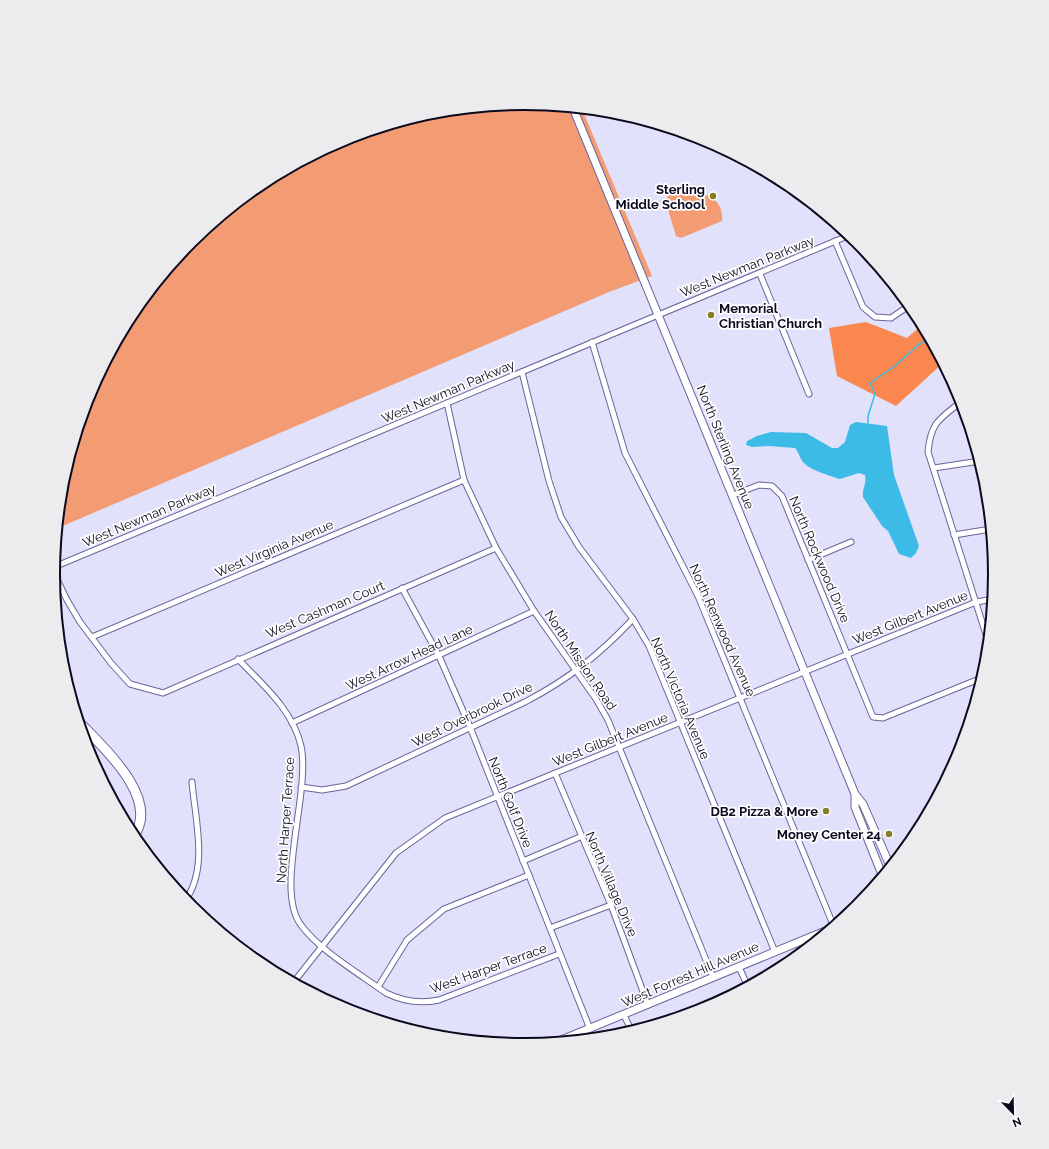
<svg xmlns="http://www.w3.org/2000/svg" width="1049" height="1149" viewBox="0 0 1049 1149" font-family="Raleway,sans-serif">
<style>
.green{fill:#f39c73}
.forest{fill:#f9874f}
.water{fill:#3cbbe7}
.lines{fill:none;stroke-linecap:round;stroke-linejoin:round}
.stream{stroke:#3cbbe7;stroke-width:1.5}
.minor-casing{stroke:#68659c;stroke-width:7}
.secondary-casing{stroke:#68659c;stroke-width:9}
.motorway-casing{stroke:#68659c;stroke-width:11}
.minor{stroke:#fff;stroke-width:5}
.secondary{stroke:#fff;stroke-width:7}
.motorway{stroke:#fff;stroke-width:9}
.poi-dot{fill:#837d24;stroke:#fff;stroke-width:1.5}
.labels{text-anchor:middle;stroke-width:3.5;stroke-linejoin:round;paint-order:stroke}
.poi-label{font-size:13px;font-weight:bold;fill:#0c091e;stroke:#fff;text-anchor:end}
.street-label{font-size:13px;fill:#0c091e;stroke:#fff}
.rim{fill:none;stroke:#0c091e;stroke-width:2}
</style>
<rect width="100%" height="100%" fill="#e1e1fb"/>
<!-- green -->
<g class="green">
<path d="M525 103 582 109 652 276 609 292 58 528 62 482 89 394 133 312 191 241 263 182 344 139 433 112Z"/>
<path d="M690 190C708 193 724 201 722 221L681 238 676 236 665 200 669 195Z"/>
</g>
<!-- forest -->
<path class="forest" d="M866 322 907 338 923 324 943 363 896 406 837 376 829 328Z"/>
<!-- water -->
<path class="water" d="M856 422 887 426 894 475 919 546 916 553 911 558 899 554 888 531 882 526 863 497C862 488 867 484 865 475L859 473 840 479C830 476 811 470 805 464 800 460 799 452 795 448L769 446 752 447 746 445 747 441 757 436 771 432 806 433 832 448H838L845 442 850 425Z"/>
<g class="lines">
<!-- stream -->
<path class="stream" d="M868 423V416L875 394 870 383 895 366 918 345 930 338"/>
<defs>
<g id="minor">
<path d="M835 241 863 307 875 317 891 318 910 305"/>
<path d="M760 274 809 394"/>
<path d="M592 342 625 453 698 596 834 927"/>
<path d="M522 372 549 481 561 517 579 547 633 619 649 646 775 952"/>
<path d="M962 401C940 419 931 421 928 452L989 644"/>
<path d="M447 403 464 480 496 548 534 611 596 699 608 720 713 977"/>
<path d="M934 468 980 461"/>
<path d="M733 495 759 485 772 486 782 496 873 717 883 718 984 677"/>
<path d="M954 535 991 529"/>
<path d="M808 560 851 542"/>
<path d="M54 567 850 235"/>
<path d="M53 571 67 600 80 622 111 663 130 684 163 693 496 548"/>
<path d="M402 588 439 656 470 727 590 1029"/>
<path d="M92 637 464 480"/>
<path d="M238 659C262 684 293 710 301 746 311 792 274 890 301 925 319 950 360 974 386 993 404 1002 420 1004 439 1000L559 954"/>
<path d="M292 723 534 611"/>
<path d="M555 773 611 905 648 1005"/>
<path d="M301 787 322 790 346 786 525 702C569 679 599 655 633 619"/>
<path d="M523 861 580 837"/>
<path d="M185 901C209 868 195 819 192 782"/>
<path d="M550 928 611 905"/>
<path d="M739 967 748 987"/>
<path d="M293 983 396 853 445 818 976 602 994 599"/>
<path d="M378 987 407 940 444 909 529 875"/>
<path d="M624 1015 632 1032"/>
</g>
<g id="secondary">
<path d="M573 108 855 794 863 804 891 868"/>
<path d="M855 796V807L883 877"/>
<path d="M554 1043 835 927"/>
</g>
<path id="motorway" d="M79 722C102 746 162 799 133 837"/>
</defs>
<!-- minor casing -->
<use href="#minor" class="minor-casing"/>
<!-- secondary casing -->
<use href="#secondary" class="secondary-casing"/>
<!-- motorway casing -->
<use href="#motorway" class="motorway-casing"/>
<!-- minor -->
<use href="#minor" class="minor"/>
<!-- secondary -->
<use href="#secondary" class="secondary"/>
<!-- motorway -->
<use href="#motorway" class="motorway"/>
</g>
<!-- markers -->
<g class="poi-dot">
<circle cx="713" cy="196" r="4"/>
<circle cx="711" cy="315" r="4"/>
<circle cx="826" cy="811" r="4"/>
<circle cx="889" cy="834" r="4"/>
</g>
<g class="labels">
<!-- poi labels -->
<g class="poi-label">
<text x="705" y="194">Sterling<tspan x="705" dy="15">Middle School</tspan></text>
<text x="719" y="313" text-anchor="start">Memorial<tspan x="719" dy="15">Christian Church</tspan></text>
<text x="818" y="816">DB2 Pizza &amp; More</text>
<text x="881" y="839">Money Center 24</text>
</g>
<!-- street labels -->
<g class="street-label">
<text transform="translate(747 266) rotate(-22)" y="5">West Newman Parkway</text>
<text transform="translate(448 391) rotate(-23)" y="5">West Newman Parkway</text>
<text transform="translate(726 447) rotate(68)" y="5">North Sterling Avenue</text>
<text transform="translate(149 515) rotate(-23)" y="5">West Newman Parkway</text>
<text transform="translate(274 548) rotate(-23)" y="5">West Virginia Avenue</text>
<text transform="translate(820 559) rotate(67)" y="5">North Rockwood Drive</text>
<text transform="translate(325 609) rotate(-23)" y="5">West Cashman Court</text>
<text transform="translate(910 617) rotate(-22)" y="5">West Gilbert Avenue</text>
<text transform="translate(723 630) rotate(66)" y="5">North Renwood Avenue</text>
<text transform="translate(409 657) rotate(-25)" y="5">West Arrow Head Lane</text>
<text transform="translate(581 660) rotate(56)" y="5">North Mission Road</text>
<text transform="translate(681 698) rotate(67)" y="5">North Victoria Avenue</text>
<text transform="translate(472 714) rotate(-26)" y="5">West Overbrook Drive</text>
<text transform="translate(610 739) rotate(-22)" y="5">West Gilbert Avenue</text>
<text transform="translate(511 802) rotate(68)" y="5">North Golf Drive</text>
<text transform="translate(285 820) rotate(-86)" y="5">North Harper Terrace</text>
<text transform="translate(612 884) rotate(67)" y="5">North Village Drive</text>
<text transform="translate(488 968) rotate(-20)" y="5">West Harper Terrace</text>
<text transform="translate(690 974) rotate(-23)" y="5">West Forrest Hill Avenue</text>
</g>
</g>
<!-- crop -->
<path d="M0 0H1049V1149H0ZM60 574a464 464 0 1 1 928 0a464 464 0 1 1-928 0Z" fill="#ecebed" fill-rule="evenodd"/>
<path class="rim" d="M60 574a464 464 0 1 1 928 0a464 464 0 1 1-928 0Z"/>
<!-- north arrow -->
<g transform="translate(1013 1113) rotate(157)" stroke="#ffffff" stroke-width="3" paint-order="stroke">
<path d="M0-3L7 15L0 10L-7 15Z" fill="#0c091e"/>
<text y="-6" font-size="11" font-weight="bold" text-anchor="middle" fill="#0c091e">N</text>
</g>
</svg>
